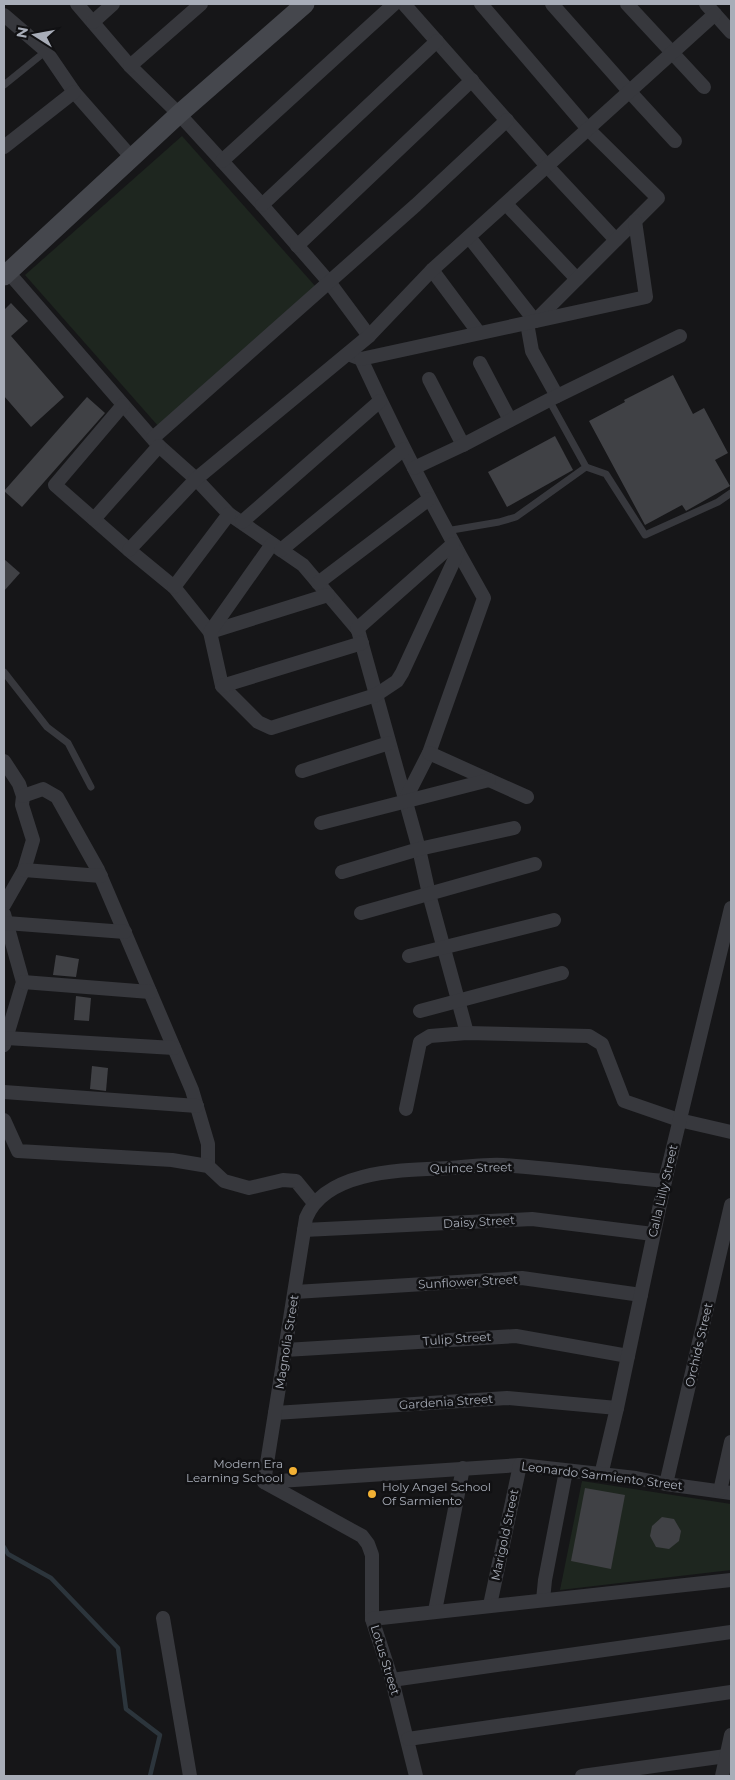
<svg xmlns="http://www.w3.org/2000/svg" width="735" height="1780" viewBox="0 0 735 1780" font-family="Montserrat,sans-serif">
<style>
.green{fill:#1e261f}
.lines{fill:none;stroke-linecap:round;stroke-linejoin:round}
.stream{stroke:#2c353c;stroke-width:4.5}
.building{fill:#404145}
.lane{stroke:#37383d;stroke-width:7}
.street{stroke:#37383d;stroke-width:14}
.secondary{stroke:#45474d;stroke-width:19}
.poi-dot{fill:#f2b134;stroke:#111113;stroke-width:2}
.labels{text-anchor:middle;stroke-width:5;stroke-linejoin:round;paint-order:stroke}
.street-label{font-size:12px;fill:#a8adb8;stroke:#111113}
.poi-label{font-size:12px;fill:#a8adb8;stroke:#111113;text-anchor:end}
</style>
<rect width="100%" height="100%" fill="#161618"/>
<!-- green -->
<g class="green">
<path d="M182 136 316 287 159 427 25 275Z"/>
<path d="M582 1481 731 1504V1570L560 1590Z"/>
</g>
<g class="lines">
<!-- stream -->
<path class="stream" d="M4 1547 8 1554 51 1578 118 1648 126 1709 160 1735 150 1776"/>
</g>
<!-- building -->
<g class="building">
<path d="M11 303 28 321 11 336 64 397 31 427 4 396V310Z"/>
<path d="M673 375 693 414 704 408 728 453 715 460 730 486 686 511 682 505 645 525 589 421 625 402 624 400Z"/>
<path d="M87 397 105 413 22 507 4 491Z"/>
<path d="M555 436 573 470 507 507 488 472Z"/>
<path d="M4 559 20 573 4 591Z"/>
<path d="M56 955 79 959 76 977 53 975Z"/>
<path d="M76 996 91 998 89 1021 74 1020Z"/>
<path d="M92 1066 108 1068 106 1091 90 1089Z"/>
<path d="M585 1488 625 1495 611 1569 571 1561Z"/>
<path d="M662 1517 674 1519 681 1531 679 1541 669 1549 656 1547 650 1536 652 1526Z"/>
</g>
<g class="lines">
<!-- lane -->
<g class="lane">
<path d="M4 85 46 51"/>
<path d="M586 467 606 474 645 535 718 502 731 493"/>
<path d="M446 531 499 522 516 517 586 467 549 400"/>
<path d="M4 672 47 727 68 743 91 787"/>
</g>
<!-- street -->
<g class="street">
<path d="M77 4 130 66 179 114 262 205 329 282 369 336"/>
<path d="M404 4 547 166 616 240"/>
<path d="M552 4 629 91 675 141"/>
<path d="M627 4 704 87"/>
<path d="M706 4 731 32"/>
<path d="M4 15 46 51 74 92 132 158"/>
<path d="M93 22 113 4"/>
<path d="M130 66 201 4"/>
<path d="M4 147 74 92"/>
<path d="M222 161 394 4"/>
<path d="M506 204 577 279"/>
<path d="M262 205 437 41"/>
<path d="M469 237 535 321 658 198 588 129 481 4"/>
<path d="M297 246 472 80"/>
<path d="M432 270 479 333"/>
<path d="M8 272 159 446 196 479 229 514 303 565 358 630 419 849 429 894 467 1033"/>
<path d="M527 323 532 351 557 396"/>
<path d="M348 354 361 359C399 441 439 519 484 598L429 753 405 800"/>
<path d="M361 359 646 297 635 221"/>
<path d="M480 363 510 420"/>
<path d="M429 379 463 445"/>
<path d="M123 405 55 485 129 550 174 587 210 632 328 595"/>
<path d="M153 438 416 205 507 120"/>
<path d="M414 468 463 445 549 400 680 336"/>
<path d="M94 519 159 446"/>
<path d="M242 522 380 401"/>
<path d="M272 544 210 632 222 686 258 722 271 728 376 695 397 681 402 673 458 552"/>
<path d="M129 550 196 479 369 336 432 270 715 14"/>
<path d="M281 550 404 449"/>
<path d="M318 583 429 499"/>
<path d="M174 587 229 514"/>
<path d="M357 629 453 544"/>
<path d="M222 686 362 643"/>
<path d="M429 753 527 797"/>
<path d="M4 761 19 784 23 796 22 805 33 840 24 870 4 905"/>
<path d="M302 771 389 743"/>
<path d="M23 796 43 789 57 797 98 870 192 1090 208 1144V1166"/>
<path d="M321 823 489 780"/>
<path d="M24 870 101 876"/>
<path d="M342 872 419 849 514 828"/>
<path d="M361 913 535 864"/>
<path d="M4 914 23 982 4 1045"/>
<path d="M6 923 125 932"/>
<path d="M409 956 554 920"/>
<path d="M23 982 150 992"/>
<path d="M420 1011 562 973"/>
<path d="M6 1038 174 1048"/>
<path d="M4 1092 197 1106"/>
<path d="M406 1109 420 1042 430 1036 467 1033 589 1036 602 1044 624 1101 679 1120 731 1132"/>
<path d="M4 1120 18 1151 172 1160 208 1166 224 1181 249 1188 283 1180 296 1181 314 1203"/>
<path d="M304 1230 532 1219 653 1234"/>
<path d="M295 1292 522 1278 641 1295"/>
<path d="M285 1350 516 1336 628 1356"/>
<path d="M275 1413 507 1398 617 1408"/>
<path d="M601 1475 617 1408 665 1181 731 908"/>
<path d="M264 1482 306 1218C326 1169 406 1170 449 1168 467 1167 485 1164 503 1165 557 1169 611 1176 665 1181"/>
<path d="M264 1482 520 1465 636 1478 666 1484 731 1493"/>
<path d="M264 1482 362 1536 368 1544 372 1555V1619L392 1680 416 1776"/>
<path d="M666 1484 731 1205"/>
<path d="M720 1491 731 1442"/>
<path d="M543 1600 545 1580 566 1471"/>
<path d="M490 1605 520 1465"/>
<path d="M435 1611 463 1468"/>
<path d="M163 1618 190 1776"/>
<path d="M372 1619 731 1580"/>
<path d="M392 1680 731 1632"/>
<path d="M408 1739 731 1692"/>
<path d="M582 1776 726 1756"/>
<path d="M722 1776 731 1735"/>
</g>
<!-- secondary -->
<path class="secondary" d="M4 276 179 114 305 4"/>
</g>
<!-- markers -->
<g class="poi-dot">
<circle cx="293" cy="1471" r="5"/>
<circle cx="372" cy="1494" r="5"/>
</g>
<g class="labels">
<!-- street labels -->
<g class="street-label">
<text transform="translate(471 1168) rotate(-1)" y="4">Quince Street</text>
<text transform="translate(663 1191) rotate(-77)" y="4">Calla Lilly Street</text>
<text transform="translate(479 1222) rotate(-3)" y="4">Daisy Street</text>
<text transform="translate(468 1282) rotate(-3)" y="4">Sunflower Street</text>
<text transform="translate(457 1339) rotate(-4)" y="4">Tulip Street</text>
<text transform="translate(287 1342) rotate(-81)" y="4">Magnolia Street</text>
<text transform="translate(699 1345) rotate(-77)" y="4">Orchids Street</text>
<text transform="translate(446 1402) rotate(-4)" y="4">Gardenia Street</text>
<text transform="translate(602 1476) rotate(7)" y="4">Leonardo Sarmiento Street</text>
<text transform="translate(505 1535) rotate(-78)" y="4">Marigold Street</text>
<text transform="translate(385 1660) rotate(73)" y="4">Lotus Street</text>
</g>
<!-- poi labels -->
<g class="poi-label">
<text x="283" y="1468">Modern Era<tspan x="283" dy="14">Learning School</tspan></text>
<text x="382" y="1491" text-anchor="start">Holy Angel School<tspan x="382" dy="14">Of Sarmiento</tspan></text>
</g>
</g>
<!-- border -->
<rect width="735" height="1780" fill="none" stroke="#a8adb8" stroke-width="10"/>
<!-- north arrow -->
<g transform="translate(35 35) rotate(281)" stroke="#111113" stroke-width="4" paint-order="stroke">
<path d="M0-4L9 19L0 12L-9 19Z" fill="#a8adb8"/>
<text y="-8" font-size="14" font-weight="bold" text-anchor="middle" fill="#a8adb8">N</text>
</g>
</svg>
